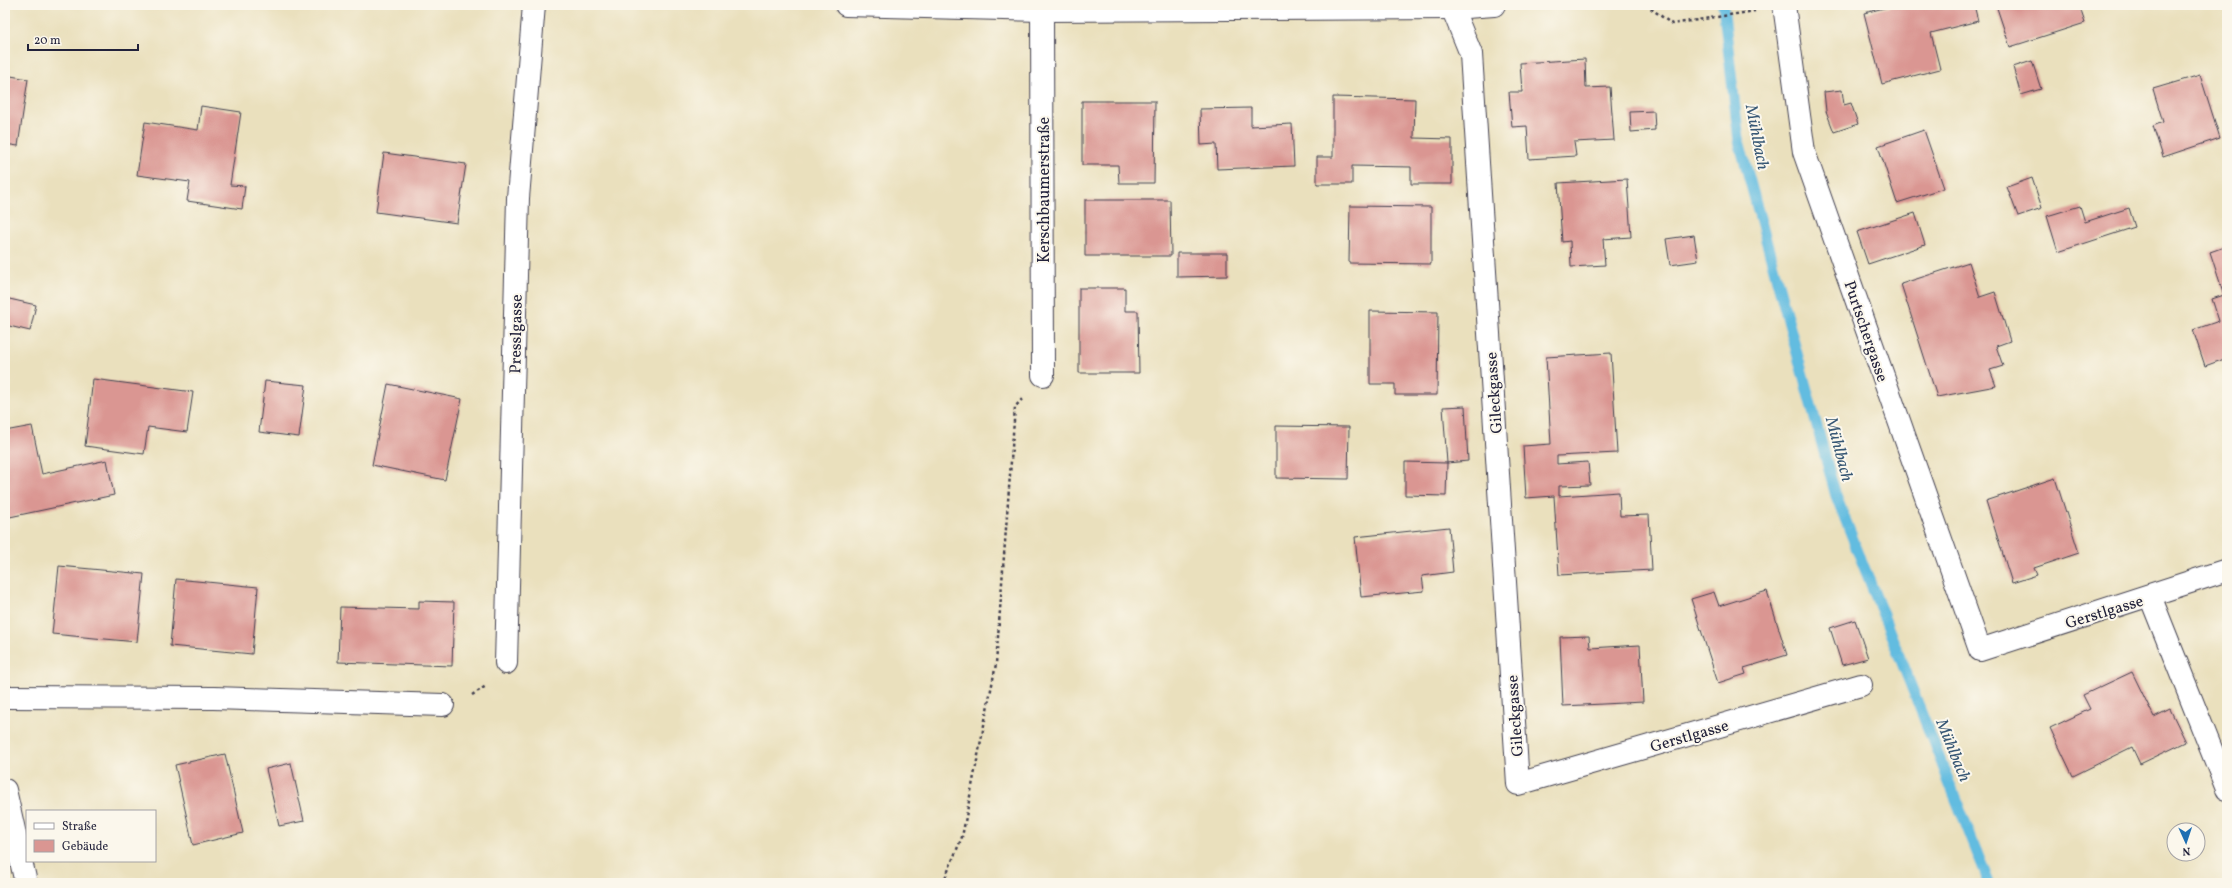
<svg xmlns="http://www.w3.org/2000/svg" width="2232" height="888" viewBox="0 0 2232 888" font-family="Vollkorn,serif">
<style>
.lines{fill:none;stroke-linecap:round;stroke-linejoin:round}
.stream{stroke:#62bce0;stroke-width:11}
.building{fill:#da9692}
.minor-casing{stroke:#403e4e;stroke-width:24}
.major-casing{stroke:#403e4e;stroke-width:24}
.path{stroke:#403e4e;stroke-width:2.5;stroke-dasharray:3 3;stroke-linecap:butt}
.minor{stroke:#fff;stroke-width:22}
.major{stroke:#fff;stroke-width:22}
.labels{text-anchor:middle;stroke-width:4;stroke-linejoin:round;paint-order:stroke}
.street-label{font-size:16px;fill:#22223b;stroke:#fbf7ec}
.water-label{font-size:17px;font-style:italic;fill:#385875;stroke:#fbf7ec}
</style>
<rect width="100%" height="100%" fill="#fbf7ec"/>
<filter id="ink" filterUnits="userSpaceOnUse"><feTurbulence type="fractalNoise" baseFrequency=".025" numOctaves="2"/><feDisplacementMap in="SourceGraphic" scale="8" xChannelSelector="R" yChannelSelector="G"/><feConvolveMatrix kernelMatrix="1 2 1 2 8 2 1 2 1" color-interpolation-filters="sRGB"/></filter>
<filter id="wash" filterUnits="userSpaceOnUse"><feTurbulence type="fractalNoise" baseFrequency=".012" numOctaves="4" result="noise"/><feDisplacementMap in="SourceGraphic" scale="16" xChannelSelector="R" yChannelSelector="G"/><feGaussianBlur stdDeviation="0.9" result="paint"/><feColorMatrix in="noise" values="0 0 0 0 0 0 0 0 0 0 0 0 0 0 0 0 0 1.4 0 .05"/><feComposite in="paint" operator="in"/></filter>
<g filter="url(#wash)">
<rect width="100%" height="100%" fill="#eae0bd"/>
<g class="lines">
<!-- stream -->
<path class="stream" d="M1723 5 1739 141 1836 496 1989 883"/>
</g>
<g id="blocks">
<!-- building -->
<g class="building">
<path d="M1896 5H1974L1978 21 1931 33 1940 69 1882 84 1864 13Z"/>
<path d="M1996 5H2079L2085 23 2010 47Z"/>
<path d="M1585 59 1586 88 1610 87 1614 140 1574 142 1576 156 1529 159 1527 126 1512 127 1509 92H1522L1520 63Z"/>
<path d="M2032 61 2041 89 2021 95 2013 67Z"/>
<path d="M5 75 28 79 18 146 5 144Z"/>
<path d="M2200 75 2220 138 2163 157 2153 126 2163 122 2153 89Z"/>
<path d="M1842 90 1844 105 1851 103 1858 124 1834 132 1826 111 1824 92Z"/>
<path d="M1333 97 1415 99 1414 138 1452 139V184H1411V167L1352 166V184H1317V157H1333Z"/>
<path d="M1082 101H1155L1154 183H1119L1118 165H1082Z"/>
<path d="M201 106 241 112 230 185 245 186 242 209 187 201 190 182 137 175 145 122 198 130Z"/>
<path d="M1251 108V126L1292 124 1294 166 1217 169 1216 144 1201 145 1200 109Z"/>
<path d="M1654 111 1655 130 1631 132 1630 112Z"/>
<path d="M1924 130 1944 188 1897 203 1878 146Z"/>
<path d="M384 153 466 164 457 223 376 212Z"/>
<path d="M2032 178 2042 208 2018 216 2007 187Z"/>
<path d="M1627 179 1631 237 1603 239 1605 265 1571 267 1570 241 1562 242 1558 183Z"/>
<path d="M1085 200H1170L1171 256H1085Z"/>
<path d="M1350 206 1431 207V264L1349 263Z"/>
<path d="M2080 206 2085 222 2129 208 2135 227 2058 252 2047 216Z"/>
<path d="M1915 213 1925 245 1868 264 1857 232Z"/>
<path d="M1694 235 1698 261 1670 265 1666 239Z"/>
<path d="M2227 246V358L2205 366 2193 330 2219 321 2212 299 2224 295 2210 252Z"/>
<path d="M1177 253H1227V276L1177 277Z"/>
<path d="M1969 262 1980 297 1995 292 2010 341 1996 346 2003 366 1990 370 1996 386 1937 397 1901 284Z"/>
<path d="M1079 288H1125V311H1138L1139 373H1079Z"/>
<path d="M5 298 36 305 30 331 5 325Z"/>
<path d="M1370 311 1438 312 1437 395H1395V384H1370Z"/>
<path d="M1611 353 1617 453 1557 456V464L1588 462 1590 485 1559 486V496L1619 492 1620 516 1649 515 1652 570 1559 575 1554 496 1526 498 1523 446 1551 444 1546 357Z"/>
<path d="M93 379 193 392 187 432 148 427 144 454 85 446Z"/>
<path d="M265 381 306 385 299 437 259 432Z"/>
<path d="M388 384 462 399 445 480 372 465Z"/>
<path d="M1465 406 1468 461 1447 463 1443 407Z"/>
<path d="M32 426 42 474 107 460 114 495 5 518V431Z"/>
<path d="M1276 426 1349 427 1348 479 1276 478Z"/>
<path d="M1405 462 1447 463 1446 496 1405 495Z"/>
<path d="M2055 478 2079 553 2034 568 2037 575 2012 583 1986 501Z"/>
<path d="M1449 527 1453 572 1422 576 1424 591 1361 597 1355 537Z"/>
<path d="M59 566 144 574 137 642 52 634Z"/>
<path d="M176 579 258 587 252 654 170 646Z"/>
<path d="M1767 591 1787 655 1744 668 1746 674 1718 683 1691 599 1714 592 1719 606Z"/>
<path d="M419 601 454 602 452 666 338 662 340 607 419 609Z"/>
<path d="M1855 620 1868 658 1842 665 1830 628Z"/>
<path d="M1589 636 1590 648 1640 645 1643 702 1563 706 1560 637Z"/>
<path d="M2132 672 2154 717 2170 709 2186 742 2140 764 2132 747 2073 776 2050 728 2090 709 2083 695Z"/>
<path d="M225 754 243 833 193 845 175 765Z"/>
<path d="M291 763 304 821 279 826 266 769Z"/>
</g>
</g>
</g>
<g filter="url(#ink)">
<use href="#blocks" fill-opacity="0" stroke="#403e4e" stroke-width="1"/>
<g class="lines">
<defs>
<g id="minor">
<path d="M846 5 1042 10 1452 8 1494 5"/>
<path d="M1042 5 1043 375"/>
<path d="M1451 5 1471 54 1518 784 1861 685"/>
<path d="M1784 5 1804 152 1980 650 2227 570"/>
<path d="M2150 596 2227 789"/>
<path d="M506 663 518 198 534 5"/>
<path d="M5 697 214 698 443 705"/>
</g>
<path id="major" d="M5 790 26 883"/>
</defs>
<!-- minor casing -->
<use href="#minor" class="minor-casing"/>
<!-- major casing -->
<use href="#major" class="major-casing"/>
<!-- path -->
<g class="path">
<path d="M1646 5 1672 24 1755 11"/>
<path d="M472 695 486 686"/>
<path d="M943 883 962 837 996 664 1015 407 1023 398"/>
</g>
<!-- minor -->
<use href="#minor" class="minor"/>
<!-- major -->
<use href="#major" class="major"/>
</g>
</g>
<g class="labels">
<!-- street labels -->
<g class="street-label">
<text transform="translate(1043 190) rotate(-90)" y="6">Kerschbaumerstraße</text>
<text transform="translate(1867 331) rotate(71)" y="6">Purtschergasse</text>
<text transform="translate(515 334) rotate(-89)" y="6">Presslgasse</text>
<text transform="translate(1493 393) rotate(-94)" y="6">Gileckgasse</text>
<text transform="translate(2104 611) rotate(-17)" y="6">Gerstlgasse</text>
<text transform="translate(1514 716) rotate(-94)" y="6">Gileckgasse</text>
<text transform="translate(1689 735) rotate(-16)" y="6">Gerstlgasse</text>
</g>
<!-- water labels -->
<g class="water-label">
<text transform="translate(1758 137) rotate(79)" y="6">Mühlbach</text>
<text transform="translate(1840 449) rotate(75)" y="6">Mühlbach</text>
<text transform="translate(1954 750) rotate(68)" y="6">Mühlbach</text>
</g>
</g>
<!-- margin -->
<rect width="2232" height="888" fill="none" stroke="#fbf7ec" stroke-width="20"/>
<!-- legend -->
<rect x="26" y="810" width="130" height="52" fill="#fbf7ec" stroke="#a4a2a5"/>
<rect x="34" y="823" width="20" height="6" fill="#ffffff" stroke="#a4a2a5"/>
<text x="62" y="830" font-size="12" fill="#22223b">Straße</text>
<rect x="34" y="840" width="20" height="12" fill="#da9692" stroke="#a4a2a5"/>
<text x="62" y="850" font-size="12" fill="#22223b">Gebäude</text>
<!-- north arrow -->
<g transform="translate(2186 842) rotate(177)"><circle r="19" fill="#fbf7ec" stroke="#a4a2a5"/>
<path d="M0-3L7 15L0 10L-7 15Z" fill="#1f6fb2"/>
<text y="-6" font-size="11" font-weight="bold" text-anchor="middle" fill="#22223b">N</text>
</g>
<!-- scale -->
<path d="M28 44v6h110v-6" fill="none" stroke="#22223b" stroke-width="2"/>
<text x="34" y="44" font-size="12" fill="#22223b" stroke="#fbf7ec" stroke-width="3" paint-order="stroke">20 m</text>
</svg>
